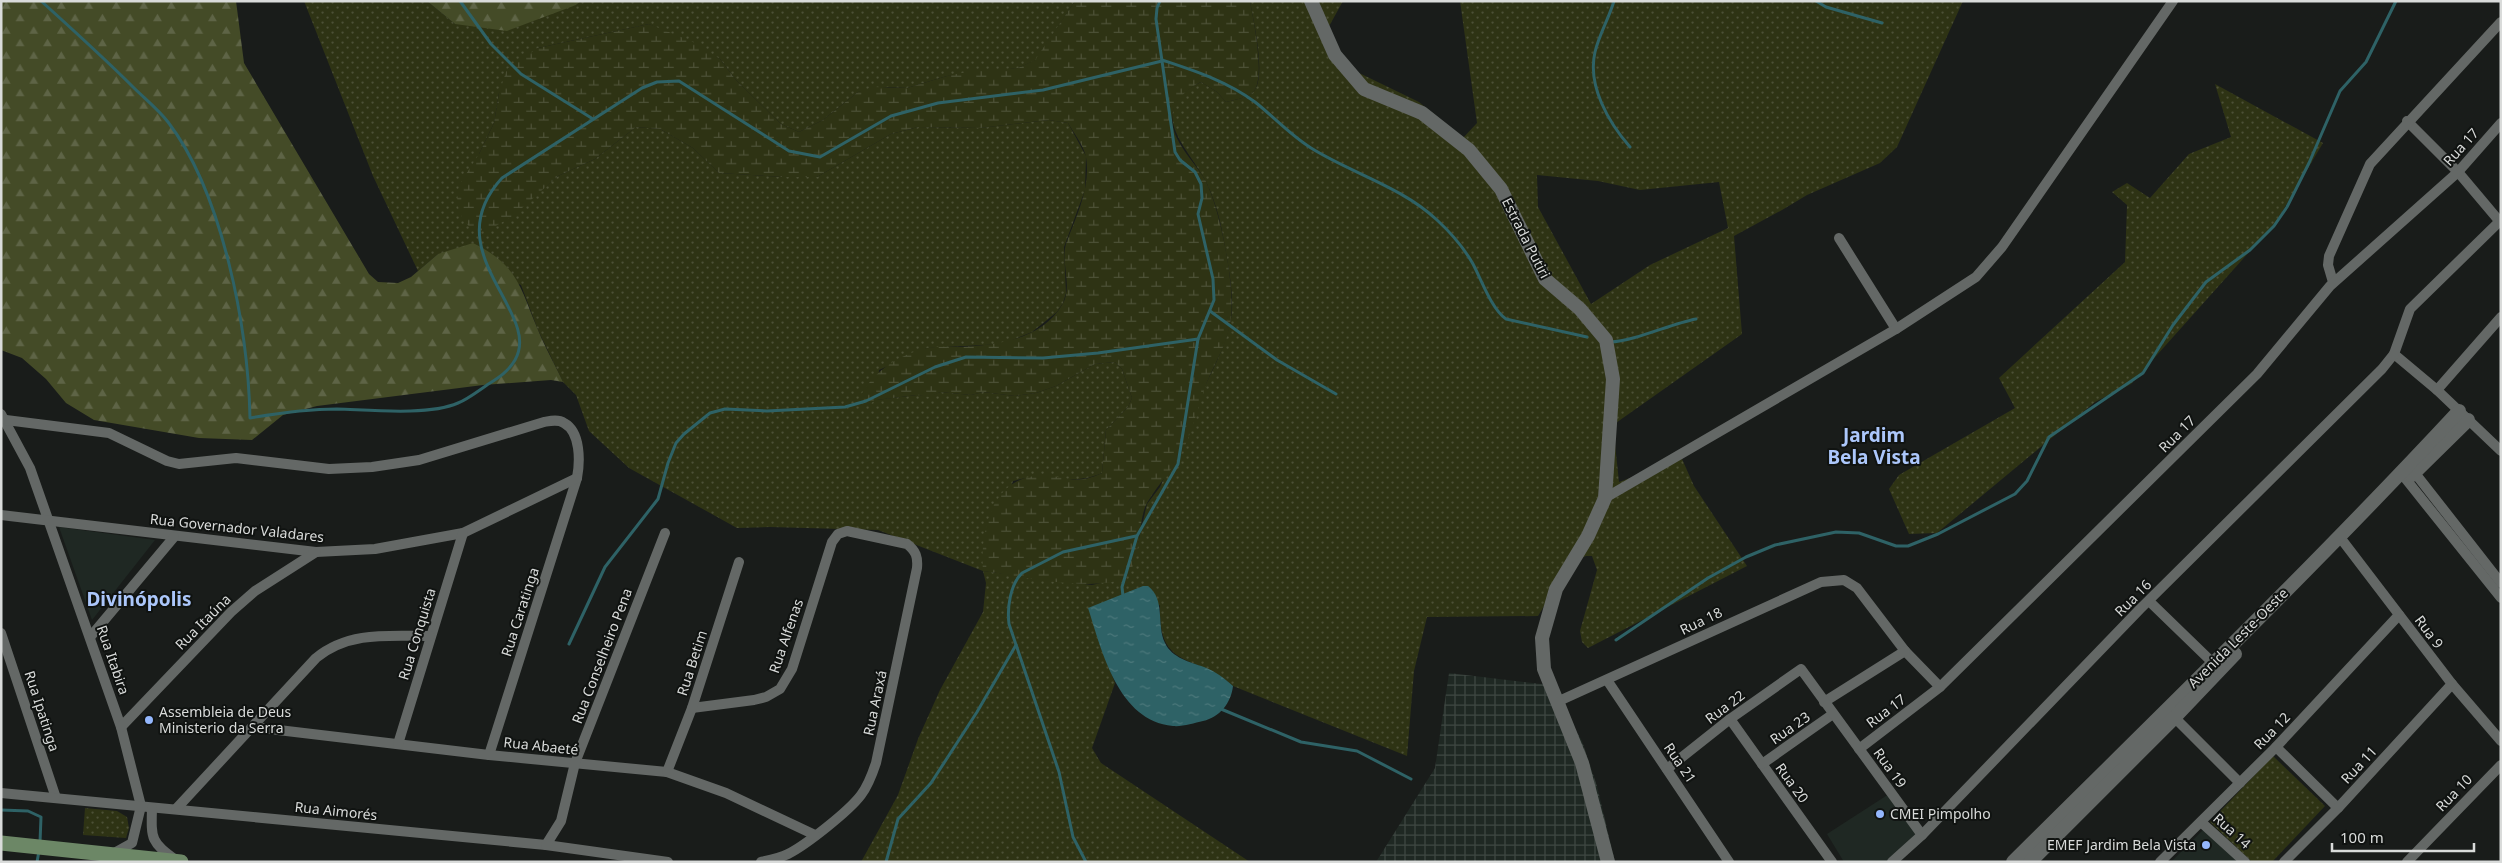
<svg xmlns="http://www.w3.org/2000/svg" width="2502" height="863" viewBox="0 0 2502 863" font-family="'Noto Sans',sans-serif">
<style>
.built{fill:#1f2823}
.industrial{fill:url(#industrial-grid)}
.green{fill:url(#green-dots);fill-rule:evenodd}
.forest{fill:url(#forest-firs)}
.wetland{fill:url(#wetland-marsh)}
.water{fill:url(#water-ripples)}
.lines{fill:none;stroke-linecap:round;stroke-linejoin:round}
.stream{stroke:#2e6266;stroke-width:3}
.street{stroke:#646866;stroke-width:10}
.secondary{stroke:#646866;stroke-width:14}
.primary{stroke:#6c8766;stroke-width:15}
.poi-dot{fill:#94b7fd;stroke:#101311;stroke-width:2}
.labels{text-anchor:middle;stroke-width:4;stroke-linejoin:round;paint-order:stroke}
.street-label{font-size:14px;fill:#d9dbda;stroke:#101311}
.poi-label{font-size:14px;fill:#d9dbda;stroke:#101311;text-anchor:start}
.district-label{font-size:19px;font-weight:bold;fill:#acc7fb;stroke:#101311}
</style>
<defs>
<pattern id="industrial-grid" width="8" height="8" patternUnits="userSpaceOnUse" patternTransform="scale(1.25)"><rect width="8" height="8" fill="#1f2823"/><path d="M0 4h8M4 0v8" fill="none" stroke="#3f4742"/></pattern>
<pattern id="green-dots" width="8" height="8" patternUnits="userSpaceOnUse" patternTransform="scale(1.25)"><rect width="8" height="8" fill="#2e3314"/><path d="M2 2h.1M6 6h.1" fill="none" stroke="#4c5036" stroke-width="1.8" stroke-linecap="round"/></pattern>
<pattern id="forest-firs" width="22" height="20" patternUnits="userSpaceOnUse" patternTransform="scale(1.25)"><rect width="22" height="20" fill="#444b27"/><path d="M5 1l3.5 6h-7zM16 11l3.5 6h-7z" fill="#5e6446"/></pattern>
<pattern id="wetland-marsh" width="20" height="14" patternUnits="userSpaceOnUse" patternTransform="scale(1.25)"><rect width="20" height="14" fill="#2e3314"/><path d="M1 5h8M5 5V1M11 12h8M15 12V8" fill="none" stroke="#4c5036"/></pattern>
<pattern id="water-ripples" width="26" height="14" patternUnits="userSpaceOnUse" patternTransform="scale(1.25)"><rect width="26" height="14" fill="#2e6266"/><path d="M2 4q2-2 4 0t4 0M15 11q2-2 4 0t4 0" fill="none" stroke="#4c787b"/></pattern>
</defs>
<rect width="100%" height="100%" fill="#191c1a"/>
<!-- built -->
<g class="built">
<path d="M59 527 155 540 92 620Z"/>
<path d="M1889 794 1917 835 1887 862H1844L1827 834Z"/>
<path d="M2205 828 2243 862H2171Z"/>
</g>
<!-- industrial -->
<path class="industrial" d="M1449 673 1550 685 1582 741 1597 786 1615 862H1376L1435 768Z"/>
<!-- green -->
<g class="green">
<path d="M304 1H427L455 24 576 5 581 1H1075L1036 60 1018 68 947 76 907 88 888 87 858 92 823 120 799 132 781 124 736 80 720 59 649 24 538 48 499 93 494 123 479 154 538 193 558 176 595 159 636 127 660 129 693 148 719 173 782 177H817L891 134 918 127 980 128 1049 120 1068 123 1086 156 1085 190 1064 247 1066 293 1063 303 1057 312 1032 332 1003 344 927 348 879 370 876 400 917 395 930 396 940 392 971 395 983 392 1015 396 1036 393 1056 386 1095 364 1115 362 1122 369 1132 398 1128 407 1106 430 1102 473C1068 488 1049 470 1013 481L983 571 1092 585 1126 577 1133 565 1147 504 1160 487C1175 453 1190 420 1205 386 1215 365 1227 342 1231 319 1235 296 1227 259 1223 236 1220 218 1213 194 1204 178 1185 144 1145 110 1201 82L1217 92 1226 102C1234 100 1246 98 1252 93 1268 81 1253 19 1250 1H1343L1327 30 1345 61 1353 70 1419 102 1463 138 1477 123 1460 1H1963L1897 147 1880 163 1807 195 1782 210 1734 236 1742 334 1613 425 1619 482 1682 459 1694 486 1747 566 1588 648 1582 642 1580 631 1597 570 1592 556H1586L1570 563 1538 616 1427 617 1414 671 1407 756 1233 686C1195 652 1158 672 1160 605L1099 642 1115 683 1092 748 1101 763 1250 862H861L898 795 918 739 940 690 983 612 986 583 983 571 878 530 770 527 737 528 629 468 589 431 576 395 563 382 538 330 521 285 438 254 418 271 373 176ZM1537 175 1598 181 1640 190 1719 182 1728 228 1650 265 1591 304 1538 207Z"/>
<path d="M2215 84 2323 143 2276 222 2131 384 2095 402 1937 533 1909 534 1889 489 1899 475 2015 408 1999 378 2125 262 2127 205 2112 192 2127 183 2150 198 2189 154 2231 137Z"/>
<path d="M2273 756 2325 806 2272 862H2252L2210 822Z"/>
<path d="M85 808 117 811 127 817 129 828 126 838 83 835Z"/>
</g>
<!-- forest -->
<g class="forest">
<path d="M1 1H236L244 63 369 274 378 282 398 283 411 277 438 254 473 243C518 265 520 287 538 330 545 347 555 365 563 382L551 380 483 385 317 406 283 415 252 440 199 438 94 420 66 403 46 379 22 358 1 350Z"/>
<path d="M427 1H581L576 5 507 31 455 24Z"/>
</g>
<!-- wetland -->
<path class="wetland" d="M1075 1H1250C1253 18 1267 82 1252 93 1246 98 1234 100 1226 102L1217 92 1201 82C1187 89 1172 101 1172 119 1172 141 1193 160 1204 178 1220 206 1235 285 1231 318 1229 340 1216 361 1207 382 1199 403 1194 426 1185 446 1175 467 1159 483 1147 503 1137 520 1142 567 1124 577 1098 594 1015 575 983 571 980 533 991 478 1038 476 1066 474 1072 487 1102 473L1106 430 1128 407 1132 398 1122 369 1115 362 1095 364 1056 386 1036 393 1015 396 983 392 971 395 940 392 930 397 917 395 876 400 865 407 861 395C875 370 899 355 927 348 939 346 950 347 961 347 998 345 1042 339 1062 305 1074 286 1059 261 1067 241 1077 215 1091 186 1086 157 1084 146 1073 132 1068 123L1049 120 980 128 918 127 891 134 817 177H782L719 173 693 148 660 129 636 127 595 159 558 176 513 216 487 231 471 229 462 218 457 203 459 185 479 154 494 123 499 93 507 69 538 48 649 24 693 42 720 59 736 80 781 124 799 132 823 120 858 92 873 87 907 88 947 76 972 71 1018 68 1035 60Z"/>
<!-- water -->
<path class="water" d="M1143 586H1148C1166 600 1156 624 1165 643 1172 658 1190 662 1204 667 1215 671 1224 678 1233 686 1231 703 1220 717 1203 721 1194 723 1182 727 1173 726 1118 721 1102 651 1088 608Z"/>
<g class="lines">
<!-- stream -->
<g class="stream">
<path d="M41 1C72 29 103 57 133 87 144 98 158 109 168 122 223 194 248 328 250 418 279 413 308 409 337 409 370 410 428 416 458 403 468 399 478 391 487 385 498 378 508 372 515 360 543 312 434 252 502 178L642 88 657 82 679 81 789 151 820 157 891 116 938 103 1043 90 1162 61"/>
<path d="M460 1 491 44 521 74 593 119"/>
<path d="M1614 1C1609 18 1599 35 1595 52 1587 86 1609 123 1630 147"/>
<path d="M1816 1 1826 7 1882 23"/>
<path d="M1162 60C1195 71 1227 81 1255 102 1274 117 1290 135 1311 148 1351 173 1402 187 1437 220 1450 232 1464 248 1473 264 1481 279 1492 310 1506 319L1587 337"/>
<path d="M1210 311 1277 360 1336 394"/>
<path d="M1610 342C1635 341 1670 324 1696 319"/>
<path d="M1123 596 1122 587 1137 536 1178 464 1198 339 1214 300 1213 279 1198 214 1202 198 1201 184 1195 172 1180 160 1175 152 1156 19 1157 8 1160 1"/>
<path d="M1616 640 1708 578 1746 557 1775 545 1836 532 1859 533 1896 546H1908L1938 534 2015 494 2027 481 2049 437 2143 373 2173 325 2206 282 2250 250 2274 226 2287 207 2309 163 2340 91 2366 62 2396 1"/>
<path d="M569 644 605 567 658 499 668 463 676 443 684 434 710 413 725 409 767 411 845 407 866 401 935 367 966 357 1043 358 1098 353 1198 339"/>
<path d="M1221 709 1301 742 1357 751 1411 779"/>
<path d="M1 810 28 811 41 817 40 842"/>
<path d="M37 862 39 851"/>
<path d="M886 862 898 819 931 783 977 712 1016 645"/>
<path d="M1086 862 1073 837 1059 772 1009 624C1007 608 1010 585 1022 573L1063 552 1136 536"/>
</g>
<!-- street -->
<g class="street">
<path d="M2407 121 2458 172 2501 223"/>
<path d="M1839 238 1896 329"/>
<path d="M2333 282 2328 265 2329 256 2370 164 2501 22"/>
<path d="M2394 354 2437 390 2501 451"/>
<path d="M2437 390 2501 317"/>
<path d="M1 414 30 468 121 727 141 806 132 843 114 853"/>
<path d="M6 420 109 433 167 461 179 464 236 458 329 469 372 467 419 460 544 422C550 421 558 419 564 423 581 432 580 462 577 478L489 755"/>
<path d="M2411 468 2501 583"/>
<path d="M2401 473 2501 598"/>
<path d="M1605 498 1896 329 1976 277 2002 247 2173 1"/>
<path d="M1 515 316 552 375 549 463 533 577 478"/>
<path d="M2339 536 2452 684 2501 741"/>
<path d="M2149 601 2213 663"/>
<path d="M1 633 56 798"/>
<path d="M91 636 174 537"/>
<path d="M1607 680 1729 862"/>
<path d="M1559 701 1821 582 1844 580 1857 588 1905 651 1940 687"/>
<path d="M1824 702 1905 651"/>
<path d="M692 708 754 700 766 697 780 689 792 669 832 542 838 534 847 531 907 544C916 551 918 557 917 568L876 763C872 775 868 786 861 795 849 811 806 845 788 854 780 858 770 860 761 862"/>
<path d="M2171 714 2240 783"/>
<path d="M1730 719 1832 862"/>
<path d="M121 727 231 612 255 591 316 552"/>
<path d="M253 727 489 755 667 772 726 793 815 835"/>
<path d="M398 744 463 533"/>
<path d="M2276 747 2338 808"/>
<path d="M1859 749 1940 687 2257 374 2330 286 2458 172 2501 123"/>
<path d="M1762 764 1833 714"/>
<path d="M1667 769 1730 719 1801 669 1922 835"/>
<path d="M667 772 692 708 739 562"/>
<path d="M1 793 546 845 668 862"/>
<path d="M152 808C151 840 151 842 177 861"/>
<path d="M176 809 316 658C349 631 389 636 430 636"/>
<path d="M2201 822 2245 862"/>
<path d="M546 845 561 821 575 763 665 533"/>
<path d="M1892 862 1922 835 2140 609 2382 369 2394 354 2410 309 2501 220"/>
<path d="M2160 862 2276 747 2399 615"/>
<path d="M2284 862 2338 808 2452 684"/>
<path d="M2407 862 2501 765"/>
</g>
<!-- secondary -->
<g class="secondary">
<path d="M1311 1 1335 55 1364 89 1422 113 1469 150 1501 189 1545 279 1580 309 1606 340 1613 379 1605 498 1588 536 1556 589 1542 638 1544 669 1582 763 1608 862"/>
<path d="M2412 475 2468 420"/>
<path d="M2013 862C2163 713 2315 566 2459 411"/>
<path d="M2030 862 2175 717 2235 654"/>
</g>
<!-- primary -->
<path class="primary" d="M1 843 181 862"/>
</g>
<!-- markers -->
<g class="poi-dot">
<circle cx="149" cy="720" r="5"/>
<circle cx="1880" cy="814" r="5"/>
<circle cx="2206" cy="845" r="5"/>
</g>
<g class="labels">
<!-- street labels -->
<g class="street-label">
<text transform="translate(2461 147) rotate(-48)" y="5">Rua 17</text>
<text transform="translate(1526 238) rotate(63)" y="5">Estrada Putiri</text>
<text transform="translate(2177 434) rotate(-45)" y="5">Rua 17</text>
<text transform="translate(237 528) rotate(6)" y="5">Rua Governador Valadares</text>
<text transform="translate(2133 598) rotate(-45)" y="5">Rua 16</text>
<text transform="translate(520 612) rotate(-72)" y="5">Rua Caratinga</text>
<text transform="translate(1701 621) rotate(-26)" y="5">Rua 18</text>
<text transform="translate(203 622) rotate(-45)" y="5">Rua Itaúna</text>
<text transform="translate(2429 632) rotate(53)" y="5">Rua 9</text>
<text transform="translate(417 634) rotate(-73)" y="5">Rua Conquista</text>
<text transform="translate(786 636) rotate(-71)" y="5">Rua Alfenas</text>
<text transform="translate(2238 638) rotate(-45)" y="5">Avenida Leste-Oeste</text>
<text transform="translate(602 656) rotate(-69)" y="5">Rua Conselheiro Pena</text>
<text transform="translate(113 660) rotate(71)" y="5">Rua Itabira</text>
<text transform="translate(692 663) rotate(-72)" y="5">Rua Betim</text>
<text transform="translate(875 703) rotate(-78)" y="5">Rua Araxá</text>
<text transform="translate(1725 707) rotate(-37)" y="5">Rua 22</text>
<text transform="translate(42 711) rotate(72)" y="5">Rua Ipatinga</text>
<text transform="translate(1886 711) rotate(-37)" y="5">Rua 17</text>
<text transform="translate(1790 728) rotate(-35)" y="5">Rua 23</text>
<text transform="translate(2272 731) rotate(-46)" y="5">Rua 12</text>
<text transform="translate(541 746) rotate(6)" y="5">Rua Abaeté</text>
<text transform="translate(1680 763) rotate(56)" y="5">Rua 21</text>
<text transform="translate(2359 765) rotate(-47)" y="5">Rua 11</text>
<text transform="translate(1890 768) rotate(54)" y="5">Rua 19</text>
<text transform="translate(1792 783) rotate(54)" y="5">Rua 20</text>
<text transform="translate(2454 793) rotate(-46)" y="5">Rua 10</text>
<text transform="translate(336 811) rotate(6)" y="5">Rua Aimorés</text>
<text transform="translate(2232 831) rotate(42)" y="5">Rua 14</text>
</g>
<!-- poi labels -->
<g class="poi-label">
<text x="159" y="717">Assembleia de Deus<tspan x="159" dy="16">Ministerio da Serra</tspan></text>
<text x="1890" y="819">CMEI Pimpolho</text>
<text x="2196" y="850" text-anchor="end">EMEF Jardim Bela Vista</text>
</g>
<!-- district labels -->
<g class="district-label">
<text x="1874" y="442">Jardim<tspan x="1874" dy="22">Bela Vista</tspan></text>
<text x="139" y="606">Divinópolis</text>
</g>
</g>
<!-- border -->
<rect width="2502" height="863" fill="none" stroke="#d9dbda" stroke-width="5"/>
<!-- scale -->
<path d="M2332 843v8h142v-8" fill="none" stroke="#d9dbda" stroke-width="2.5"/>
<text x="2340" y="843" font-size="15" fill="#d9dbda" stroke="#101311" stroke-width="4" paint-order="stroke">100 m</text>
</svg>
